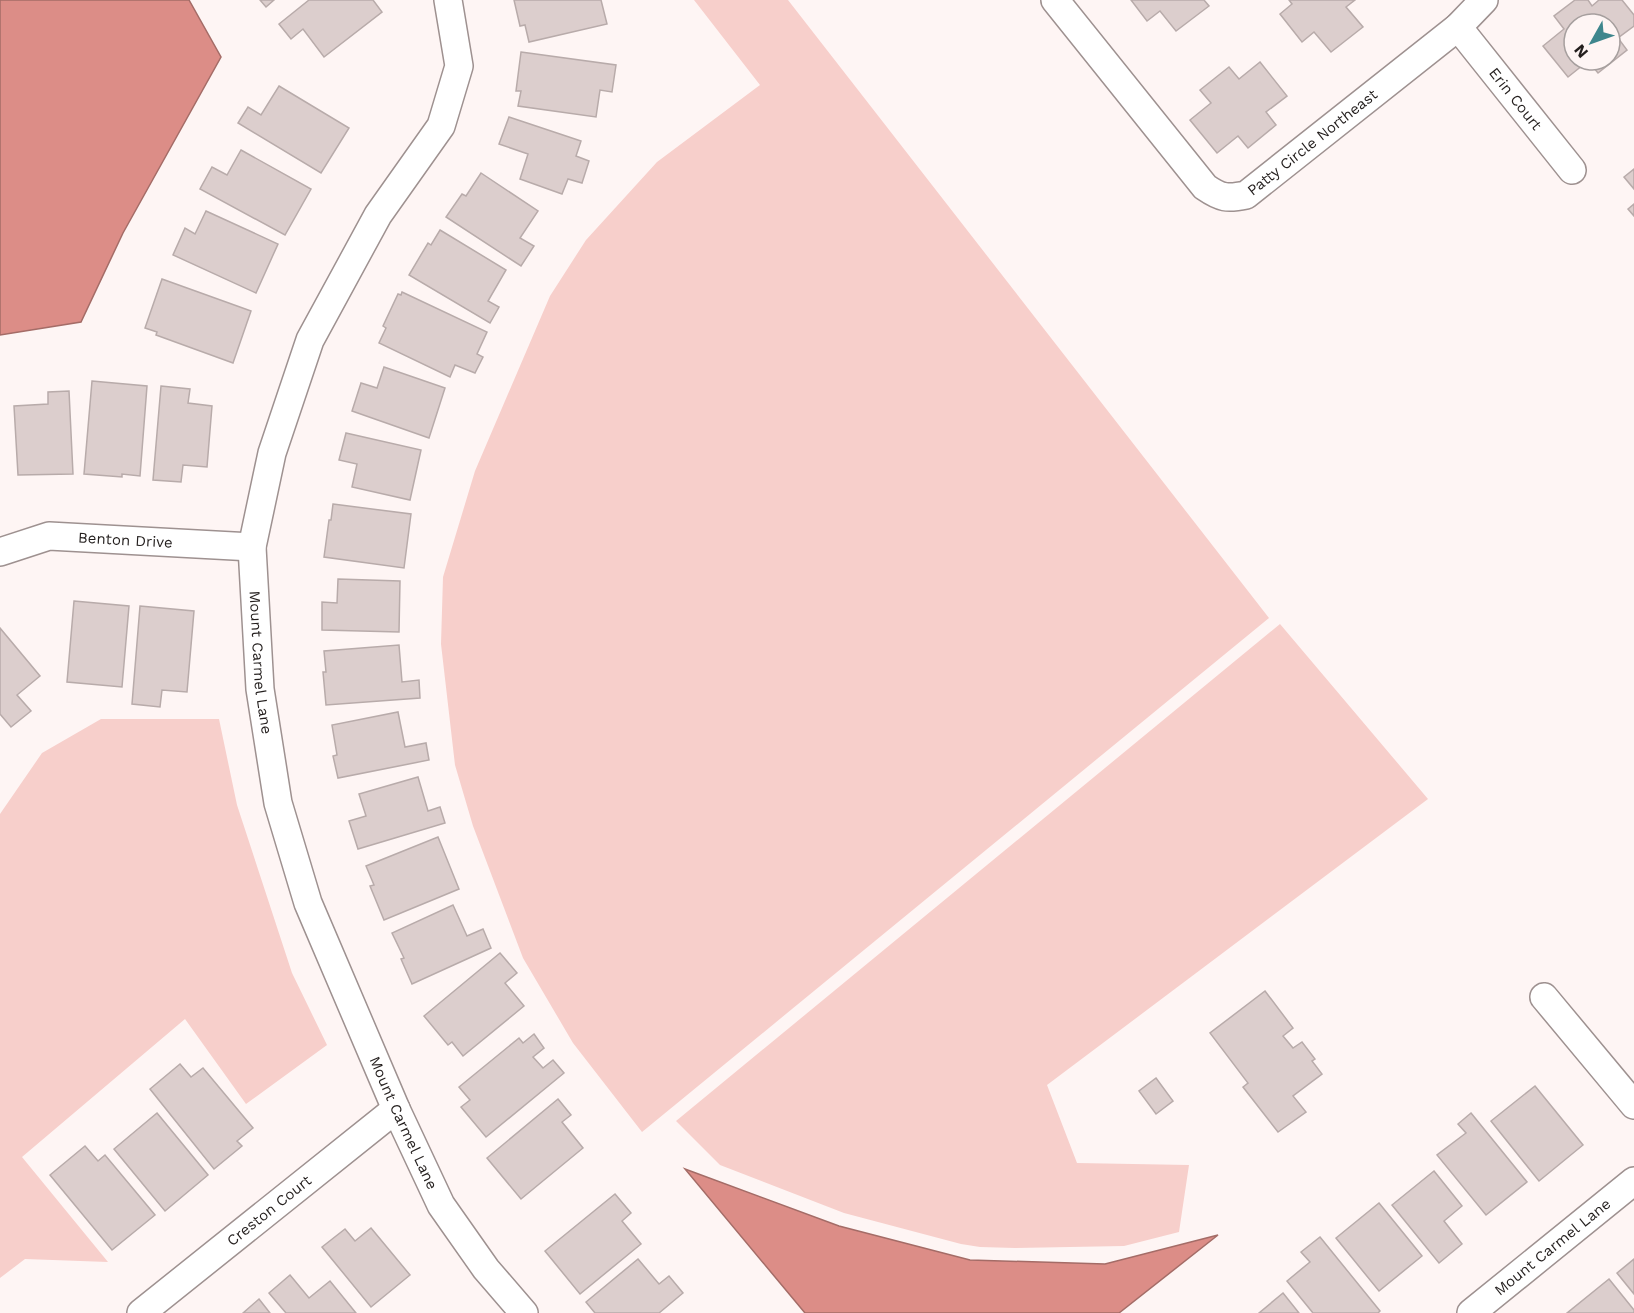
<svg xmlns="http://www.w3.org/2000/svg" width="1634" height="1313" viewBox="0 0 1634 1313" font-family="'Work Sans',sans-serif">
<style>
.green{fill:#f7cfcb}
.water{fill:#dc8d87;stroke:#a46c67;stroke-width:1.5}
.building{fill:#dccecd;stroke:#b8abaa;stroke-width:1.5;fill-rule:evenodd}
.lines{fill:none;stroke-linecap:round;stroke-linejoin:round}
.minor-casing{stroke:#9e9190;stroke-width:30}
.minor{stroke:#fff;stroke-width:27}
.labels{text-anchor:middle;stroke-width:5;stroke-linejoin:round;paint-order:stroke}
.street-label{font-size:15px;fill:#231e1d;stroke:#fef5f4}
</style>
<rect width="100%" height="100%" fill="#fef5f4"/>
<!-- green -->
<g class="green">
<path d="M694 0H788L1269 618 642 1132 573 1043 523 958 473 826 455 765 441 644 443 577 475 471 550 296 586 240 657 162 760 85Z"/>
<path d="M1280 624 1428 799 1047 1085 1077 1163 1189 1165 1179 1232 1124 1246 1015 1248 980 1247 961 1244 844 1213 720 1165 676 1121Z"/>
<path d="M101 719H219L237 805 292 973 327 1045 246 1104 185 1019 22 1157 108 1262 25 1259 0 1278V814L42 753Z"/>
</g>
<!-- water -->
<g class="water">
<path d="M0 0H189L221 57 123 233 81 322 0 335Z"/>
<path d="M685 1169 839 1226 970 1260 1105 1264 1218 1235 1119 1313H805Z"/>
</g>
<!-- building -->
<g class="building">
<path d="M260 0H274L266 7Z"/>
<path d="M309 0H373L382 12 324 57 303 29 291 39 279 24Z"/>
<path d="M514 0H601L607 24 529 42 525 25 520 26Z"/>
<path d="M1131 0H1204L1209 6 1176 31 1160 11 1147 21Z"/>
<path d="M1289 0H1355L1346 7 1363 27 1331 52 1314 32 1302 42 1280 14 1292 4Z"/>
<path d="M1575 0H1588L1592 6 1599 0H1622L1634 15V26L1618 38 1627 50 1598 73 1588 61 1568 77 1543 46 1564 29 1554 16ZM1574 24H1610V60H1574Z"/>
<path d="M521 52 616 65 612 92 600 90 596 117 518 106 521 91H516Z"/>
<path d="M1260 62 1287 96 1266 112 1276 125 1248 148 1238 136 1217 153 1190 120 1211 103 1200 90 1229 67 1239 79Z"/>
<path d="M279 86 349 128 321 173 238 123 248 107 261 115Z"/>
<path d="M509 117 581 141 576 156 589 161 582 183 568 179 562 194 520 179 528 154 499 144Z"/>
<path d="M241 150 311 189 285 235 200 189 212 167 227 175Z"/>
<path d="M1634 169V189L1624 177Z"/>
<path d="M481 173 538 211 520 238 534 246 521 266 446 217 462 194 466 196Z"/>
<path d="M1634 204V216L1628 209Z"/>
<path d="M206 211 278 244 256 293 173 255 185 228 195 234Z"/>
<path d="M440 230 506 270 488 301 499 307 490 323 409 275 428 243 431 245Z"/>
<path d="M162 279 251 311 233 363 156 335 157 332 145 328Z"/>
<path d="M402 292 487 332 477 354 483 357 475 373 455 365 450 377 379 343 386 328 383 326 398 294 401 295Z"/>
<path d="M384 367 445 388 429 438 352 411 361 383 377 388Z"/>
<path d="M92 381 147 386 140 476 122 474V477L84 474Z"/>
<path d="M161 386 190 389 188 403 212 406 207 467 183 465 181 482 153 480Z"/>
<path d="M69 391 73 474 18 475 14 406 48 404V392Z"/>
<path d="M346 433 421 450 410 500 352 487 357 464 339 460Z"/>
<path d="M333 504 411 514 404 568 324 557 329 520H331Z"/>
<path d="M338 579 400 581 399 632 322 630V602L337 603Z"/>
<path d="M74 601 129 606 122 687 67 682Z"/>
<path d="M140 606 194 611 187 692 162 690 160 707 132 704Z"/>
<path d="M0 628 40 676 17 695 31 711 11 727 0 714Z"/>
<path d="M399 645 402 682 419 680 420 698 326 705 323 672H326L324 651Z"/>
<path d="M398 712 405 747 426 743 429 760 338 778 333 756 337 755 332 725Z"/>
<path d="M418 777 428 811 440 807 445 823 358 849 349 821 366 816 359 794Z"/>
<path d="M438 837 459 889 384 920 370 886 374 885 366 866Z"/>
<path d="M453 905 467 936 483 929 491 948 412 984 401 959 404 958 392 933Z"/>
<path d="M500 953 517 973 505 983 524 1006 463 1056 452 1042 448 1045 424 1016Z"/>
<path d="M1265 991 1293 1028 1283 1036 1293 1048 1302 1042 1315 1059 1312 1061 1322 1074 1293 1096 1306 1112 1278 1132 1243 1087 1248 1083 1210 1033Z"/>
<path d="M534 1034 544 1048 533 1057 543 1068 553 1060 564 1073 486 1137 461 1107 470 1100 459 1087 519 1038 523 1043Z"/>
<path d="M180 1064 191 1077 203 1068 253 1128 237 1141 242 1146 214 1169 150 1089Z"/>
<path d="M1156 1078 1173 1101 1156 1114 1139 1091Z"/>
<path d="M1535 1086 1583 1145 1539 1181 1491 1121Z"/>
<path d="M558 1099 571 1115 562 1122 583 1148 521 1199 487 1158Z"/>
<path d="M157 1113 208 1175 165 1211 114 1149Z"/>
<path d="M1471 1113 1527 1182 1486 1215 1437 1155 1466 1133 1458 1124Z"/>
<path d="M85 1146 98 1161 105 1155 155 1215 112 1250 50 1175Z"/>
<path d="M1434 1171 1462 1206 1444 1221 1462 1244 1439 1263 1392 1205Z"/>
<path d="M615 1194 631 1213 622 1221 641 1244 580 1294 545 1251Z"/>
<path d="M1379 1203 1422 1256 1379 1291 1336 1238Z"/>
<path d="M371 1228 410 1275 371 1307 322 1247 345 1229 355 1241Z"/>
<path d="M1320 1237 1380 1311 1378 1313H1313L1287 1281 1310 1262 1301 1252Z"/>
<path d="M638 1259 659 1284 669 1276 683 1293 659 1313H595L586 1302Z"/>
<path d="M1634 1259V1294L1617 1273Z"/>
<path d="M290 1275 309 1298 330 1281 356 1313H286L269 1293Z"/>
<path d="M1609 1279 1634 1310V1313H1567Z"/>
<path d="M1283 1293 1299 1313H1259Z"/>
<path d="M259 1299 270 1313H243Z"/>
</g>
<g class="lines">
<defs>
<g id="minor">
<path id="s1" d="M448 0 459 66 441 126 378 215 310 340 272 453 252 547 260 689 278 803 308 903 396 1109 441 1205 486 1269 524 1313"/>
<path id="s2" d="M1055 0 1205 187C1221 198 1227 199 1246 195L1458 27 1484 0"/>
<path id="s3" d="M1458 27 1572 170"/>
<path id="s4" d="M0 552 49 536 252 547"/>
<path d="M1544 997 1634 1105"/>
<path id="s5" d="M141 1313 396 1109"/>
<path id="s6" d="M1471 1313 1634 1181"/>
</g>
</defs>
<!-- minor casing -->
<use href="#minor" class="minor-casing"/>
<!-- minor -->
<use href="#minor" class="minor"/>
</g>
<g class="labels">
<!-- street labels -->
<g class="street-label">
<text dy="5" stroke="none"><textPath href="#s3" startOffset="92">Erin Court</textPath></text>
<text dy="5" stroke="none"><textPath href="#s2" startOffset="368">Patty Circle Northeast</textPath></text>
<text dy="5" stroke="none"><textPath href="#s4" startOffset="128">Benton Drive</textPath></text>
<text dy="5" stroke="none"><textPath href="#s1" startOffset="712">Mount Carmel Lane</textPath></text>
<text dy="5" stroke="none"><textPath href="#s1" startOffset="1198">Mount Carmel Lane</textPath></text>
<text dy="5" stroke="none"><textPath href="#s5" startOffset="164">Creston Court</textPath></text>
<text dy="5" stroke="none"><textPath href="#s6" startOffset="105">Mount Carmel Lane</textPath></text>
</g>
</g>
<!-- north arrow -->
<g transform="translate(1592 42) rotate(230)"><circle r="28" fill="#fef5f4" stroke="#a69f9e" stroke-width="1.5"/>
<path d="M0-4.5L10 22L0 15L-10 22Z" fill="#3e868d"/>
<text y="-9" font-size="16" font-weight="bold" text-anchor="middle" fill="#231e1d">N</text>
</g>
</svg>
